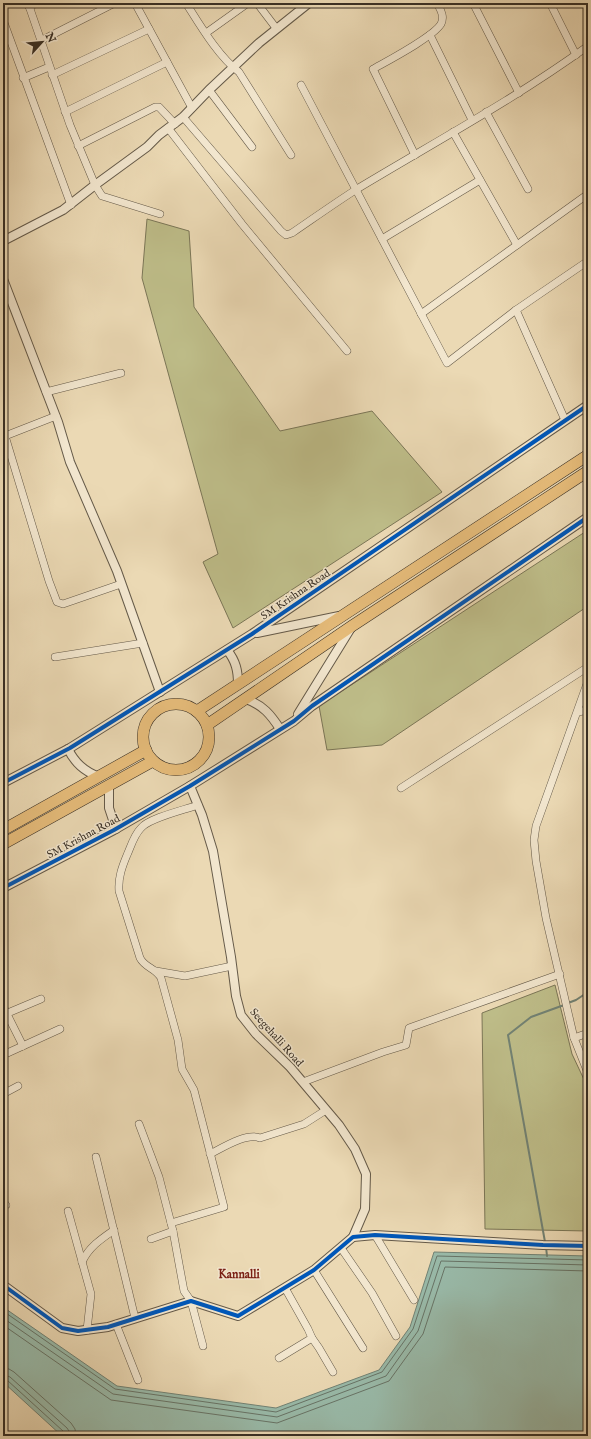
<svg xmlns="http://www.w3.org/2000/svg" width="591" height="1439" viewBox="0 0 591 1439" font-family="'IM FELL English',serif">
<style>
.green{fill:#bebd89;stroke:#7b7657}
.water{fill:#99baa9;stroke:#728274}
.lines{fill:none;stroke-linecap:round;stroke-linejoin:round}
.shore{stroke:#687467;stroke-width:1}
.stream{stroke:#728274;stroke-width:2}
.minor-casing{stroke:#655a49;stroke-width:8}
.tertiary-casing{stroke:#655a49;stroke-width:10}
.trunk-casing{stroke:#382f25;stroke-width:12}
.minor{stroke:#f2e6ce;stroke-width:7}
.tertiary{stroke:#f2e6ce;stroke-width:8}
.trunk{stroke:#e6bc7a;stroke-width:11}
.cycleway-casing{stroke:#f2e6ce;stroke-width:6}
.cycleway{stroke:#0057b8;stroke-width:4}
.labels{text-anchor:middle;stroke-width:3;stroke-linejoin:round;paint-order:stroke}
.street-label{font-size:11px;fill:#382f25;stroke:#f2e6ce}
.neighbourhood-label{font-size:12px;font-weight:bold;fill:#7a1f14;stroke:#f2e6ce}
</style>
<rect width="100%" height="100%" fill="#ebd9b4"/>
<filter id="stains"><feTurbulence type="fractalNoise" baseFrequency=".005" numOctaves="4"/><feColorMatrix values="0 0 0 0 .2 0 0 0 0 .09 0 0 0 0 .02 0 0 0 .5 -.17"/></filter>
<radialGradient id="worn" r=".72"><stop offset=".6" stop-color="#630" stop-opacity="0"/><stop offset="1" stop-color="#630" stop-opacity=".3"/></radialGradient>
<!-- green -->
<g class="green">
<path d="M147 219 189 231 194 307 280 431 372 411 442 492 233 628 203 562 218 554 142 278Z"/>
<path d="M588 530V606L382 745 327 750 319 706Z"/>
<path d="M555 985 572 1054 588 1088V1231L485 1229 482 1013Z"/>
</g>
<!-- water -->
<path class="water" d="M434 1252 588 1256V1436H62L3 1382V1307L117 1386 276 1408 379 1370 410 1327Z"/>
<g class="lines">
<!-- shore -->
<g class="shore">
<path d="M3 1311 115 1389 276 1412 382 1372 413 1329 437 1256 588 1260"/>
<path d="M3 1318 113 1394 277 1417 386 1376 418 1331 441 1261 588 1265"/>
<path d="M3 1325 111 1400 277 1423 389 1381 423 1334 445 1267 588 1271"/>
<path d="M3 1368 9 1369 14 1372 71 1423 75 1429 76 1436"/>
<path d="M3 1374 10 1377 67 1428 69 1431 70 1436"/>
<path d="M3 1379 7 1380 63 1431 65 1436"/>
</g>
<!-- stream -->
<g class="stream">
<path d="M568 1003 576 1000 588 992"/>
<path d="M545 1242 508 1035 531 1017 564 1005"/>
<path d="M546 1247 547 1256"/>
</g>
<defs>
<g id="minor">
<path d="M28 3 70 125 95 185 102 196 160 214"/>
<path d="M135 3 192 108"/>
<path d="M186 3C200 25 218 56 239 72L291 155"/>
<path d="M257 3 276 28"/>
<path d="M473 3 519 93"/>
<path d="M550 3 576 55"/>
<path d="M29 7 37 3"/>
<path d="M3 20 71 205"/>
<path d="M206 33 248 3"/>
<path d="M430 35 472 120"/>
<path d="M40 41 115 3"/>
<path d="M52 75 149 29"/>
<path d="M23 78 49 67"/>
<path d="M301 85 447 363 516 310 588 261"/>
<path d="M209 90 252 147"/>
<path d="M65 112 167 62"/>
<path d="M486 112 528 189"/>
<path d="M183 117 281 231 286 235 292 233C314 218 335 203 357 189 435 142 515 99 588 46"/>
<path d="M168 128 242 224 347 351"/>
<path d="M453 132 517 245"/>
<path d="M78 146 155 107H159L175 124"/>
<path d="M415 155 373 69C389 60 433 37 441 24 445 16 440 9 437 3"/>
<path d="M382 239 480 180"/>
<path d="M516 310 565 420"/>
<path d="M421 314 588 194"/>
<path d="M46 392 121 373"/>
<path d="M56 416 5 436 49 581 57 602 63 604 121 584"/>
<path d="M55 657 143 643"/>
<path d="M588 681 536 826 534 840 536 861 546 918 574 1038 588 1073"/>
<path d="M578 712 588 710"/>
<path d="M401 788 588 667"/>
<path d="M156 971 185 976 232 966"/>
<path d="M3 1006 23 1046"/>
<path d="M3 1015 41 999"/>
<path d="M574 1038 588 1033"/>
<path d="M3 1055 60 1029"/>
<path d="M303 1082 383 1052 406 1045 409 1028 560 974"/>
<path d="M3 1094 18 1086"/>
<path d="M139 1124 159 1177 173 1231 184 1291 191 1301 203 1346"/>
<path d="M210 1154C222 1148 247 1132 260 1138L304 1124 326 1110"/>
<path d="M96 1157 135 1318"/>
<path d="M3 1206 6 1205"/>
<path d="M68 1211 91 1294 87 1330"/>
<path d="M171 1223 224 1207 194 1090 182 1069 178 1040 161 978C156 968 145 968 140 958L119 891C118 878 122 867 127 855 131 846 134 835 141 828 149 818 184 810 198 805"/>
<path d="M375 1235 414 1300"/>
<path d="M151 1239 173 1231"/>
<path d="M341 1248 372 1293 396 1336"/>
<path d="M82 1262C89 1247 101 1239 114 1230"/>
<path d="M314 1270 363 1348"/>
<path d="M285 1288 308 1329 312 1338 319 1348 333 1372"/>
<path d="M116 1324 138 1380"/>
<path d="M279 1358 312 1338"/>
</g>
<g id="tertiary">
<path d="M3 241 63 210 95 185 147 147 159 135 183 117 209 90 259 43 309 3"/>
<path d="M3 279 58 422 70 462 117 571 160 692"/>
<path d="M257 633 339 616"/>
<path d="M227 650C236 661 238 671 238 684"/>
<path d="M246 699C263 705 271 715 280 729"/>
<path d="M298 714 351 628"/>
<path d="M68 749C75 763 84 771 99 777"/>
<path d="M3 783 70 748 252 634 588 405"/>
<path d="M109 786V808L116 829"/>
<path d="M190 786 202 815 213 851 231 957 236 996 241 1015 256 1034 290 1067 339 1125 355 1149 366 1174 365 1209 353 1237"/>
<path d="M3 888 114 830 190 786 294 721 312 706 588 517"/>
<path d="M3 1285 62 1328 78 1331 108 1327 191 1301 238 1316 314 1270 353 1237 375 1235 543 1245 588 1246"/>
</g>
<g id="trunk">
<circle cx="176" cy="737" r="33"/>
<path d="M197 711 588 455"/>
<path d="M207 725 352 626 588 471"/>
<path d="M3 830 146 750"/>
<path d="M3 844 153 761"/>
</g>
</defs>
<!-- minor casing -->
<use href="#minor" class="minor-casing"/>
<!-- tertiary casing -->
<use href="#tertiary" class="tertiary-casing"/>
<!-- trunk casing -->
<use href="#trunk" class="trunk-casing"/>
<!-- minor -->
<use href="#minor" class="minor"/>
<!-- tertiary -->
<use href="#tertiary" class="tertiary"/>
<!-- trunk -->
<use href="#trunk" class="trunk"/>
<defs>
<g id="cycleway">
<path d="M3 783 70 748 252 634 588 405"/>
<path d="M3 888 114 830 190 786 294 721 312 706 588 517"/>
<path d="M3 1285 62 1328 78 1331 108 1327 191 1301 238 1316 314 1270 353 1237 375 1235 543 1245 588 1246"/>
</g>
</defs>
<!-- cycleway casing -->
<use href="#cycleway" class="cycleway-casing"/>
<!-- cycleway -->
<use href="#cycleway" class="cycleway"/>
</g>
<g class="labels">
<!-- street labels -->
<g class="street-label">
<text transform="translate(295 594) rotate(-34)" y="4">SM Krishna Road</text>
<text transform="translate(83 836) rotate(-28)" y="4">SM Krishna Road</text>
<text transform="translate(277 1037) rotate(48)" y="4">Seegehalli Road</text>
</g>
<!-- neighbourhood labels -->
<g class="neighbourhood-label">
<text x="239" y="1278">Kannalli</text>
</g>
</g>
<!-- margin -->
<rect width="591" height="1439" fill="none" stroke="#ebd9b4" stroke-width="16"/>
<rect x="4" y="4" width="583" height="1431" fill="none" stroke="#382f25" stroke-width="2"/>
<rect x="8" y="8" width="575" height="1423" fill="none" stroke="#382f25"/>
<!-- north arrow -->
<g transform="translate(42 42) rotate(63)" stroke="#f2e6ce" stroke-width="3" paint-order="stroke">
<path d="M0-3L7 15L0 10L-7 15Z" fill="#382f25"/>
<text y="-6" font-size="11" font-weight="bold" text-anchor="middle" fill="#382f25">N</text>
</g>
<rect width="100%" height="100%" filter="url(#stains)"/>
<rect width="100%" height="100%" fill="url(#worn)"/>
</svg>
